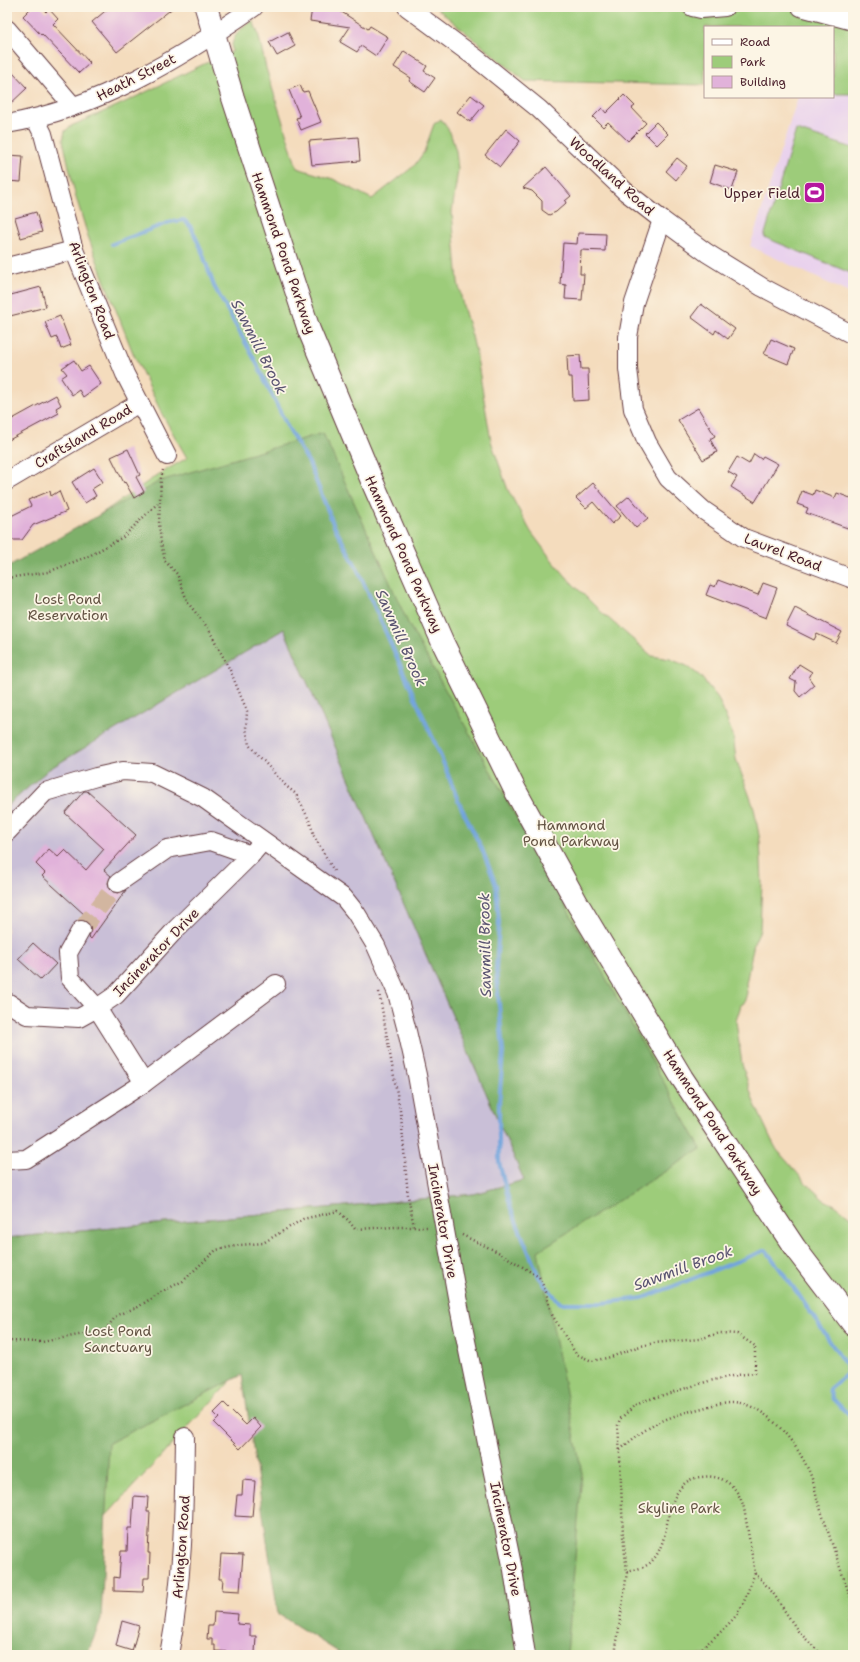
<svg xmlns="http://www.w3.org/2000/svg" width="860" height="1662" viewBox="0 0 860 1662" font-family="'Shantell Sans',sans-serif">
<style>
.built{fill:#e9d2ed}
.industrial{fill:#c9bfd7}
.green{fill:#9dcc7a;stroke:#747652}
.forest{fill:#7eb06a;stroke:#64684a}
.lines{fill:none;stroke-linecap:round;stroke-linejoin:round}
.stream{stroke:#72a4dd;stroke-width:4}
.building{fill:#e1b2da}
.minor-tunnel{stroke:#d2b6a0;stroke-width:18;stroke-dasharray:18 9;stroke-linecap:butt}
.minor-casing{stroke:#643b41;stroke-width:20}
.major-casing{stroke:#643b41;stroke-width:24}
.path{stroke:#643b41;stroke-width:2.5;stroke-dasharray:1 3;stroke-linecap:butt}
.minor{stroke:#fff;stroke-width:18}
.major{stroke:#fff;stroke-width:22}
.labels{text-anchor:middle;stroke-width:3.5;stroke-linejoin:round;paint-order:stroke}
.street-label{font-size:14px;fill:#4a1f2b;stroke:#fcf5e5}
.poi-label{font-size:14px;fill:#4a1f2b;stroke:#fcf5e5;text-anchor:end}
.park-label{font-size:14px;fill:#635343;stroke:#fcf5e5}
.water-label{font-size:15px;font-style:italic;fill:#5a5472;stroke:#fcf5e5}
</style>
<rect width="100%" height="100%" fill="#fcf5e5"/>
<filter id="ink" filterUnits="userSpaceOnUse"><feTurbulence type="fractalNoise" baseFrequency=".025" numOctaves="2"/><feDisplacementMap in="SourceGraphic" scale="8" xChannelSelector="R" yChannelSelector="G"/><feConvolveMatrix kernelMatrix="1 2 1 2 8 2 1 2 1" color-interpolation-filters="sRGB"/></filter>
<filter id="wash" filterUnits="userSpaceOnUse"><feTurbulence type="fractalNoise" baseFrequency=".012" numOctaves="4" result="noise"/><feDisplacementMap in="SourceGraphic" scale="16" xChannelSelector="R" yChannelSelector="G"/><feGaussianBlur stdDeviation="0.9" result="paint"/><feColorMatrix in="noise" values="0 0 0 0 0 0 0 0 0 0 0 0 0 0 0 0 0 1.4 0 .05"/><feComposite in="paint" operator="in"/></filter>
<g filter="url(#wash)">
<rect width="100%" height="100%" fill="#f4dcbd"/>
<!-- built -->
<path class="built" d="M833 94H853V295L750 246 798 97H833Z"/>
<!-- industrial -->
<path class="industrial" d="M284 629 524 1180 474 1194 7 1238V806L49 769Z"/>
<!-- green -->
<g class="green">
<path d="M435 7H853V94H833V27H705V85L525 81Z"/>
<path d="M253 21 258 33 266 68 297 168 333 179 372 199 414 166 424 152 434 124 441 119 450 132 456 151 458 170 452 212 458 282 463 306 472 336 477 358 491 441 508 490 531 532 552 560 571 582 600 611 652 656 670 659 687 666 700 676 718 698 733 735 736 759 754 808 760 841 762 882 760 930 754 943 746 984 747 993 744 1003 741 1005 736 1021 742 1064 753 1100 771 1139 777 1150 806 1183 824 1200 835 1205 853 1219V1655H456V1640L448 1633 435 1641 428 1635 419 1620 374 1622 328 1564 331 1541 356 1481 355 1455 372 1412 379 1379 397 1320 400 1277 394 1243 397 1201 7 1623V1238L474 1194 524 1180 284 629 49 769 7 806V578L159 474 187 458 162 414 133 353 103 277 88 236 75 194 63 140 65 131 71 126 119 105 204 64 232 52C230 37 241 28 253 21Z"/>
<path d="M796 130 853 148V274L764 237Z"/>
</g>
<!-- forest -->
<path class="forest" d="M323 433 408 623 701 1149 538 1251 582 1473 567 1655H343L278 1614 242 1375 109 1443 101 1620 87 1655H7V1238L474 1194 524 1180 284 629 49 769 7 806V567L160 481Z"/>
<g class="lines">
<!-- stream -->
<path class="stream" d="M112 244 170 222 184 220 191 227 201 249 214 286 255 360 288 428 309 463 334 526 356 566 391 644 439 752 459 803 482 849 496 885 499 923 496 969 503 1052 499 1104V1162L511 1209 539 1277 560 1303H602L643 1298 766 1250 799 1295 845 1364 848 1373 829 1389 832 1398 853 1419"/>
</g>
<g id="blocks">
<!-- building -->
<g class="building">
<path d="M32 7H41L46 12 49 9 58 19 53 24 90 63 79 73 42 34 41 35 23 16Z"/>
<path d="M110 7H174L117 52 92 22Z"/>
<path d="M323 7H341L340 11 368 29 370 26 388 37 376 56 361 46 357 52 340 42 350 27 310 21 312 8 323 9Z"/>
<path d="M288 32 295 46 277 56 269 42Z"/>
<path d="M404 51 427 66 424 71 435 78 425 92 409 81 411 78 394 67Z"/>
<path d="M12 72 27 88 7 107V77Z"/>
<path d="M300 85 303 92 308 91 321 122 301 130 296 118 300 117 289 90Z"/>
<path d="M471 95 484 105 470 122 457 112Z"/>
<path d="M624 95 635 106 632 108 646 123 628 141 608 122 603 127 593 117 602 108 606 113Z"/>
<path d="M656 122 668 134 657 145 645 133Z"/>
<path d="M506 129 520 141 500 167 485 155Z"/>
<path d="M358 137 360 161 312 165 309 141Z"/>
<path d="M7 155 23 156 21 182 7 181Z"/>
<path d="M677 158 687 166 676 180 666 171Z"/>
<path d="M715 165 738 172 732 190 710 182Z"/>
<path d="M546 167 571 196 565 201 566 203 556 212 549 215 542 210V201L532 191 523 188Z"/>
<path d="M36 212 42 232 21 238 15 218Z"/>
<path d="M578 233 606 234 605 251 581 250 580 274H584L582 300 565 299 566 285 560 284 563 243 577 244Z"/>
<path d="M41 287 46 307 10 316 7 304V296Z"/>
<path d="M701 304 735 329 728 339 716 330 714 334 691 317Z"/>
<path d="M60 316 71 345 61 349 57 337 52 339 45 322Z"/>
<path d="M771 339 794 349 788 364 764 354Z"/>
<path d="M580 355 581 369H588L589 400 573 401 572 377H568L567 356Z"/>
<path d="M74 360 81 371 89 366 101 384 83 397 79 390 72 395 61 378 67 374 62 368Z"/>
<path d="M56 395 61 405 56 408 59 413 7 441V422Z"/>
<path d="M698 408 715 436 710 439 717 452 703 460 678 420Z"/>
<path d="M128 449 140 475 136 477 144 492 134 498 125 482 124 483 111 457Z"/>
<path d="M754 454 761 459 763 456 778 464 755 502 731 487 737 477 728 472 737 457 749 464Z"/>
<path d="M94 468 103 482 92 489 96 496 85 503 72 482Z"/>
<path d="M593 483 621 516 612 524 593 502 586 508 576 498Z"/>
<path d="M815 490 835 498 837 493 853 499V530L806 513 808 508 797 504 802 491 813 495Z"/>
<path d="M50 491 51 496 59 491 67 511 33 525 22 540H12L7 529V518L31 506 28 500Z"/>
<path d="M629 496 648 518 636 528 617 506Z"/>
<path d="M718 580 758 595 763 583 777 588 766 618 706 595 710 585 715 587Z"/>
<path d="M795 608 842 632 836 643 817 634 814 640 786 626Z"/>
<path d="M799 664 812 672 809 678 814 685 800 697 795 691 796 682 790 679Z"/>
<path d="M84 791H87L136 835 104 870 111 876 108 883 110 889 113 892 118 893 126 890 91 939 89 937 91 930 90 925 86 921 81 920 85 915 42 876 45 873 36 864 49 849 58 857 65 850 86 870 104 849 65 813Z"/>
<path d="M33 943 56 964 41 980 18 959Z"/>
<path d="M224 1403 246 1425 253 1418 261 1427 240 1449 214 1423 219 1418 214 1413Z"/>
<path d="M243 1480 255 1481 252 1517 235 1516 237 1495H242Z"/>
<path d="M134 1496 148 1497 147 1512H150L148 1553H150L149 1578H144L143 1592 114 1591V1577L119 1578 121 1551H127L128 1528H132Z"/>
<path d="M221 1554 243 1555 240 1591 222 1590 223 1579H219Z"/>
<path d="M214 1612 238 1614 237 1624 250 1625V1636H256L255 1653 215 1651V1645H212V1639H207L208 1626H213Z"/>
<path d="M122 1621 139 1626 132 1651 116 1646Z"/>
</g>
</g>
</g>
<g filter="url(#ink)">
<use href="#blocks" fill-opacity="0" stroke="#643b41" stroke-width="1"/>
<g class="lines">
<!-- minor-tunnel -->
<path class="minor-tunnel" d="M81 930 118 883"/>
<defs>
<g id="minor">
<path d="M407 7 476 58 539 109 626 192 662 220 707 253 762 287 853 335"/>
<path d="M692 7 701 9 725 7"/>
<path d="M801 7 853 21"/>
<path d="M7 29 73 106"/>
<path d="M35 118 43 134 74 250 125 374 167 456"/>
<path d="M7 124C99 108 179 59 254 7"/>
<path d="M662 220 634 303 628 337V369L633 409 647 442 668 478 703 510 744 538 853 579"/>
<path d="M7 267 74 250"/>
<path d="M7 481 139 403"/>
<path d="M7 832 45 792 96 777 123 771 152 773 203 798 344 898 356 913 376 946 397 993 407 1031 417 1075 457 1297 513 1570 526 1655"/>
<path d="M118 883 167 849 211 841 251 855"/>
<path d="M81 930 68 953 70 978 97 1008 144 1083 276 984"/>
<path d="M7 1002 27 1015 79 1018 97 1008 116 995 176 929 251 855 263 841"/>
<path d="M7 1160 26 1159 144 1083"/>
<path d="M169 1655C183 1582 184 1511 185 1437"/>
</g>
<path id="major" d="M206 7 233 98 309 330 375 488 443 643 515 790 577 903 682 1078 795 1248 853 1324"/>
</defs>
<!-- minor casing -->
<use href="#minor" class="minor-casing"/>
<!-- major casing -->
<use href="#major" class="major-casing"/>
<!-- path -->
<g class="path">
<path d="M163 470 161 478 159 523 161 543 165 561 177 574 188 603 208 628 230 670 247 711 246 728 249 745 286 786 296 794 310 822 314 836 334 871"/>
<path d="M7 578 48 572 89 556 123 537 159 502"/>
<path d="M379 992 401 1116 408 1196 414 1227"/>
<path d="M462 1235 500 1253 539 1277 546 1292 551 1313 565 1336 576 1354 592 1361 611 1357 637 1347 654 1343 699 1339 720 1333 737 1334 755 1346V1373L737 1375 709 1381 647 1400 634 1406 620 1419 618 1425 620 1455 623 1536 627 1572 615 1655"/>
<path d="M7 1341 42 1342 105 1330 117 1315 138 1307 161 1292 183 1281 216 1250 240 1245 263 1243 303 1219 338 1211 348 1220 355 1229 395 1227H429"/>
<path d="M620 1450C647 1425 668 1416 703 1408 712 1405 723 1402 732 1402 765 1403 795 1441 807 1467 813 1478 815 1490 818 1502 830 1536 840 1570 853 1603"/>
<path d="M627 1572C634 1570 647 1567 652 1561 671 1540 663 1506 683 1485 688 1480 695 1477 702 1477 724 1474 738 1487 744 1508L755 1573 743 1604 735 1617 724 1629 694 1655"/>
<path d="M755 1573 773 1593 798 1631 822 1655"/>
</g>
<!-- minor -->
<use href="#minor" class="minor"/>
<!-- major -->
<use href="#major" class="major"/>
</g>
</g>
<!-- icons -->
<defs>
<symbol id="stadium-square" viewBox="-11 -11 22 22"><rect x="-9" y="-9" width="18" height="18" rx="4" fill="#b5179e" stroke="#fcf5e5"/><path d="M0-5a6.5 5 0 1 0 0 10a6.5 5 0 1 0 0-10ZM-3.5-1.8h7v3.6h-7Z" fill="#fff"/></symbol>
</defs>
<g fill-rule="evenodd">
<use href="#stadium-square" x="802" y="180" width="25" height="25"/>
</g>
<g class="labels">
<!-- street labels -->
<g class="street-label">
<text transform="translate(136 77) rotate(-27)" y="5">Heath Street</text>
<text transform="translate(612 176) rotate(42)" y="5">Woodland Road</text>
<text transform="translate(284 253) rotate(71)" y="5">Hammond Pond Parkway</text>
<text transform="translate(92 290) rotate(69)" y="5">Arlington Road</text>
<text transform="translate(83 436) rotate(-31)" y="5">Craftsland Road</text>
<text transform="translate(783 552) rotate(21)" y="5">Laurel Road</text>
<text transform="translate(404 554) rotate(66)" y="5">Hammond Pond Parkway</text>
<text transform="translate(156 952) rotate(-46)" y="5">Incinerator Drive</text>
<text transform="translate(713 1122) rotate(57)" y="5">Hammond Pond Parkway</text>
<text transform="translate(443 1221) rotate(80)" y="5">Incinerator Drive</text>
<text transform="translate(506 1539) rotate(79)" y="5">Incinerator Drive</text>
<text transform="translate(181 1547) rotate(-86)" y="5">Arlington Road</text>
</g>
<!-- poi labels -->
<g class="poi-label">
<text x="800" y="198">Upper Field</text>
</g>
<!-- park labels -->
<g class="park-label">
<text x="68" y="604">Lost Pond<tspan x="68" dy="16">Reservation</tspan></text>
<text x="571" y="830">Hammond<tspan x="571" dy="16">Pond Parkway</tspan></text>
<text x="118" y="1336">Lost Pond<tspan x="118" dy="16">Sanctuary</tspan></text>
<text x="679" y="1513">Skyline Park</text>
</g>
<!-- water labels -->
<g class="water-label">
<text transform="translate(259 347) rotate(63)" y="5">Sawmill Brook</text>
<text transform="translate(401 638) rotate(66)" y="5">Sawmill Brook</text>
<text transform="translate(485 945) rotate(-91)" y="5">Sawmill Brook</text>
<text transform="translate(683 1268) rotate(-20)" y="5">Sawmill Brook</text>
</g>
</g>
<!-- margin -->
<rect width="860" height="1662" fill="none" stroke="#fcf5e5" stroke-width="24"/>
<!-- legend -->
<rect x="704" y="26" width="130" height="72" fill="#fcf5e5" stroke="#b59f9b"/>
<rect x="712" y="39" width="20" height="6" fill="#ffffff" stroke="#b59f9b"/>
<text x="740" y="46" font-size="12" fill="#4a1f2b">Road</text>
<rect x="712" y="56" width="20" height="12" fill="#9dcc7a" stroke="#b59f9b"/>
<text x="740" y="66" font-size="12" fill="#4a1f2b">Park</text>
<rect x="712" y="76" width="20" height="12" fill="#e1b2da" stroke="#b59f9b"/>
<text x="740" y="86" font-size="12" fill="#4a1f2b">Building</text>
</svg>
